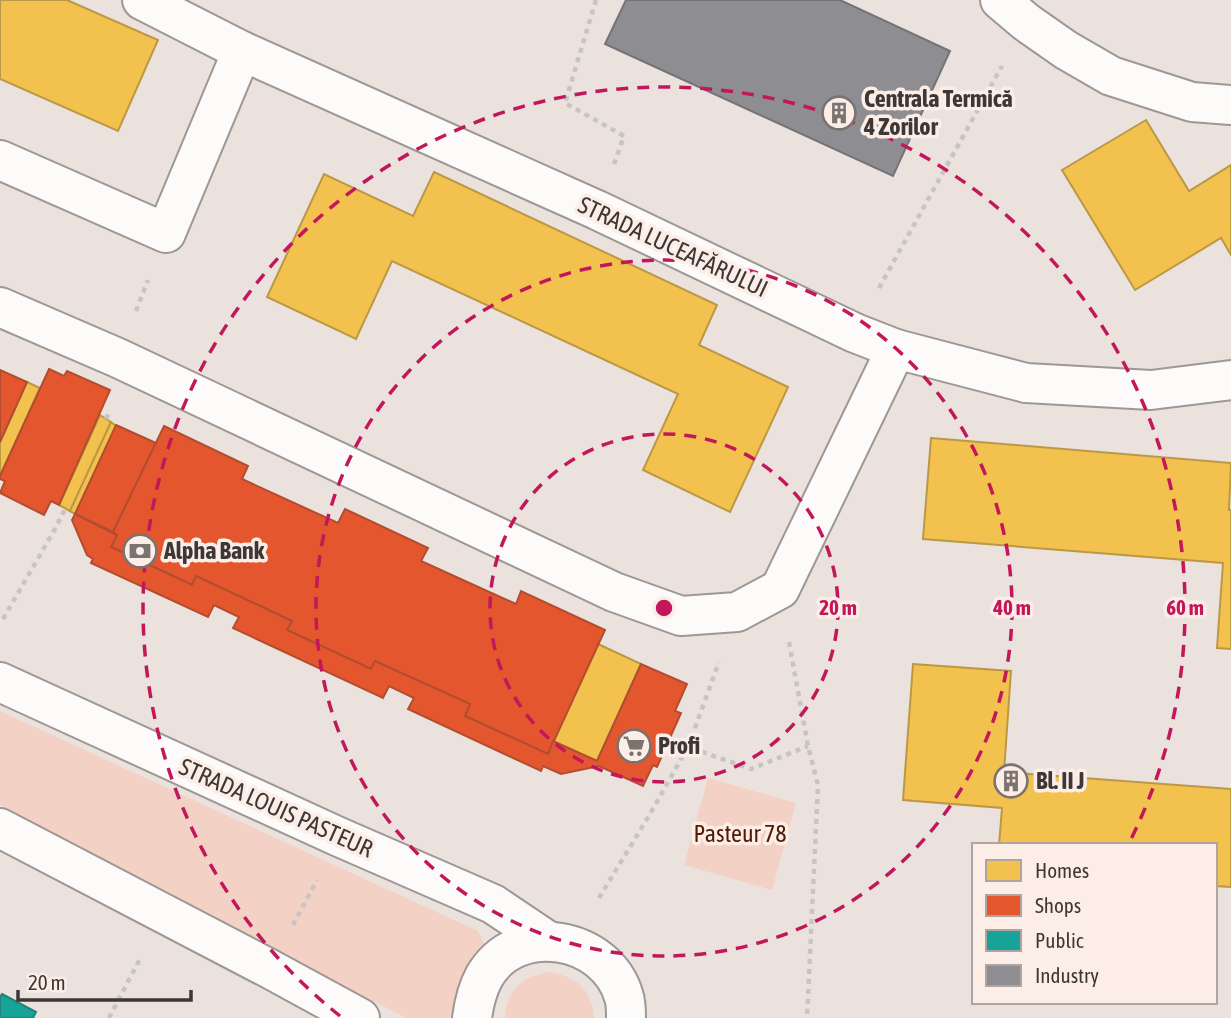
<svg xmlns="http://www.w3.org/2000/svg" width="1231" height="1018" viewBox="0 0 1231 1018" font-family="'Asap Condensed',sans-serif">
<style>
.green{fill:#f3d2c5}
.homes{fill:#f2c14e;stroke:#bc9846;stroke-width:2}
.shops{fill:#e4572e;stroke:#b24d30;stroke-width:2}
.public{fill:#17a398;stroke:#22837a;stroke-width:2}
.industry{fill:#8d8d92;stroke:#757376;stroke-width:2}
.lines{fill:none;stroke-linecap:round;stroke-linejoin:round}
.minor-casing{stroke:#9e9794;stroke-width:42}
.path{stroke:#c7c4c4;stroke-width:4.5;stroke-dasharray:5 5;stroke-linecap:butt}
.minor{stroke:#fcfbfa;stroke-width:38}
.ring{fill:none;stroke:#c2185b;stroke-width:3.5;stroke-dasharray:12 9}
.labels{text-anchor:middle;stroke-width:7;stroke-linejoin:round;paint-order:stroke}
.poi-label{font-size:24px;font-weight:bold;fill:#3d3735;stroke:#fdede7;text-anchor:start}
.street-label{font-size:24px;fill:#3d3735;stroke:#fdede7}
.park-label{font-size:24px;fill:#501b03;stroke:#fdede7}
.centre{fill:#c2185b;stroke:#fdede7;stroke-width:3.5}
.ring-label{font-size:21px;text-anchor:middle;font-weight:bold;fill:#c2185b;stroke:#fdede7;stroke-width:7;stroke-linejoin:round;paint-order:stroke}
</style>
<rect width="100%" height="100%" fill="#ebe2de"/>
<!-- green -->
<g class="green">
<path d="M0 711 478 931 485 946 449 1018H406L0 805Z"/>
<path d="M708 778 796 803 772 890 684 865Z"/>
<path d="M548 972C576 976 592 989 594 1018H505C506 990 522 977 548 972Z"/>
</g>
<!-- homes -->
<g class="homes">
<path d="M0 0H67L158 40 118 131 0 79Z"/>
<path d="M1146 120 1189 191 1231 165V255L1221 238 1135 290 1062 170Z"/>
<path d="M434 172 717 305 699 345 788 387 730 512 643 470 678 394 392 261 356 339 267 297 324 174 413 216Z"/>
<path d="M27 382 40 388 0 476V442Z"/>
<path d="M100 415 111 422 70 511 59 505Z"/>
<path d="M111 422 116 426 75 514 70 511Z"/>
<path d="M931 438 1231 463 1229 510H1231V649L1217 648 1223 563 923 539Z"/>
<path d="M598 644 641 664 597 761 553 741Z"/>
<path d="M913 664 1011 671 1004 772 1231 789V887L1215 886V845H999L1002 808 903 800Z"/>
</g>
<!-- shops -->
<g class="shops">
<path d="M49 369 64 376 67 371 110 390 59 505 51 501 44 515 0 493 5 481 0 479V476Z"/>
<path d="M0 370 27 382 0 442Z"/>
<path d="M116 425 156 443 113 532 75 514Z"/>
<path d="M164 426 248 466 242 479 338 523 345 509 428 548 421 561 516 604 521 591 605 630 548 754 465 716 470 704 375 661 371 669 287 630 292 621 196 576 192 585 111 547 117 535 113 532Z"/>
<path d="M75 514 117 535 111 547 192 585 196 576 292 621 287 630 371 669 375 661 470 704 465 716 548 754 553 741 597 761 641 664 687 684 675 711 681 713 657 767 653 765 643 786 599 766 561 774 543 766 541 771 408 709 414 698 389 686 383 698 233 628 239 617 214 605 208 617 91 563 93 559 87 555 72 520Z"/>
</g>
<!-- public -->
<path class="public" d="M2 994 36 1012 33 1018H0V997Z"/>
<!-- industry -->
<path class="industry" d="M626 0H840L950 51 893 176 605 44Z"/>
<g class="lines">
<defs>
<g id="minor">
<path d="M142 0 242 51 597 210 855 333 896 349 1026 383 1151 390 1231 380"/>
<path d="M1000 0 1026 22 1066 50 1111 76 1192 102 1231 105"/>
<path d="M0 160 166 233 242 51"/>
<path d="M0 307 118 358 614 592 681 616 737 612 780 589 896 349"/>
<path d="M0 682 339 837 493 904 548 941"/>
<path d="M0 828 270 969 360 1018"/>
<path d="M472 1018C474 1003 477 990 484 977 516 920 607 936 624 997 626 1003 626 1011 626 1018"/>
</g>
</defs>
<!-- minor casing -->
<use href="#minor" class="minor-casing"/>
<!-- path -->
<g class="path">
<path d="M596 0 565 103 624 136 614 164"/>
<path d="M879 288 1002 66"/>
<path d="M136 311 148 280"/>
<path d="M106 419 110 410"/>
<path d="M3 619 55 529 65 509"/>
<path d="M789 642 808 746 818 785 807 1018"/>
<path d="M688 747 719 662"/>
<path d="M599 898 650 814 688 747 751 769 808 746"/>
<path d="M293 925 317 880"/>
<path d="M109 1018 141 957"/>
</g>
<!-- minor -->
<use href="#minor" class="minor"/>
</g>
<!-- distance rings -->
<g class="ring">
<circle cx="664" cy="608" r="174"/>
<circle cx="664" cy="608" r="348"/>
<path d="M340 1016A521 521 0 1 1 1128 845"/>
</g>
<!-- icons -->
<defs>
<symbol id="building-ring" viewBox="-11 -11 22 22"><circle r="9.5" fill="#fdede7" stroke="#7a7370" stroke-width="1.5"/><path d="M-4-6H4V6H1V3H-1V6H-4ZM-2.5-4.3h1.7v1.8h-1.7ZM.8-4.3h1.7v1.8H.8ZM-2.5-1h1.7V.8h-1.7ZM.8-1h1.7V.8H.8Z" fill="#7a7370"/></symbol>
<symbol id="bank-ring" viewBox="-11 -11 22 22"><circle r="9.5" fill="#fdede7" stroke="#7a7370" stroke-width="1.5"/><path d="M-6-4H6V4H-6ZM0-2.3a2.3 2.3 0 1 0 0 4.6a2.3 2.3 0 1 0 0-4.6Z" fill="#7a7370"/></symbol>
<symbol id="supermarket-ring" viewBox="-11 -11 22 22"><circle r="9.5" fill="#fdede7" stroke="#7a7370" stroke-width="1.5"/><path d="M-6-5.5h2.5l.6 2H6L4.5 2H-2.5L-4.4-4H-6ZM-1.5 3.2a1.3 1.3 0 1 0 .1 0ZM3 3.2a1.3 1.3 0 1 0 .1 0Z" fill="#7a7370"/></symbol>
</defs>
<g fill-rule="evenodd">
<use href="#building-ring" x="820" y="94" width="38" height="38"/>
<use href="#bank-ring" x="121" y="532" width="38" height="38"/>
<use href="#supermarket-ring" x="615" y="727" width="38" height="38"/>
<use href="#building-ring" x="992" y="762" width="38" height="38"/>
</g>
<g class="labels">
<!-- poi labels -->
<g class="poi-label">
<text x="864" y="107">Centrala Termică<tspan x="864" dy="28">4 Zorilor</tspan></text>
<text x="164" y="559">Alpha Bank</text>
<text x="658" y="754">Profi</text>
<text x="1036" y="789">Bl. II J</text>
</g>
<!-- street labels -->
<g class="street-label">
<text transform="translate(673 247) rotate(25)" y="8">STRADA LUCEAFĂRULUI</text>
<text transform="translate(276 808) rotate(24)" y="8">STRADA LOUIS PASTEUR</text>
</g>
<!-- park labels -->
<g class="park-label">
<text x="740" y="842">Pasteur 78</text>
</g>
</g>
<circle cx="664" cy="608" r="10" class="centre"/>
<g class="ring-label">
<text x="838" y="615">20 m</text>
<text x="1012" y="615">40 m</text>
<text x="1185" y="615">60 m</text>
</g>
<!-- legend -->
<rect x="972" y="843" width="245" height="161" fill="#fdede7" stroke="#b0a4a0" stroke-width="2"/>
<rect x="986" y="860" width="35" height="21" fill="#f2c14e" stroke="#b0a4a0" stroke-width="2"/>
<text x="1035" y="878" font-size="21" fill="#3d3735">Homes</text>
<rect x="986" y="895" width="35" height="21" fill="#e4572e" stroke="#b0a4a0" stroke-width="2"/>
<text x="1035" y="913" font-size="21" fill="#3d3735">Shops</text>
<rect x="986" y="930" width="35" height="21" fill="#17a398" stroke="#b0a4a0" stroke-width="2"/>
<text x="1035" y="948" font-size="21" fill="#3d3735">Public</text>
<rect x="986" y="965" width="35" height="21" fill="#8d8d92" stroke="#b0a4a0" stroke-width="2"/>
<text x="1035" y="983" font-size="21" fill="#3d3735">Industry</text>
<!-- scale -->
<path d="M18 990v10h173v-10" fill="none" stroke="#3d3735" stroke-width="3.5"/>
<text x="28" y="990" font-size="21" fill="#3d3735" stroke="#fdede7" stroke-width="5" paint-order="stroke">20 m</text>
</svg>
